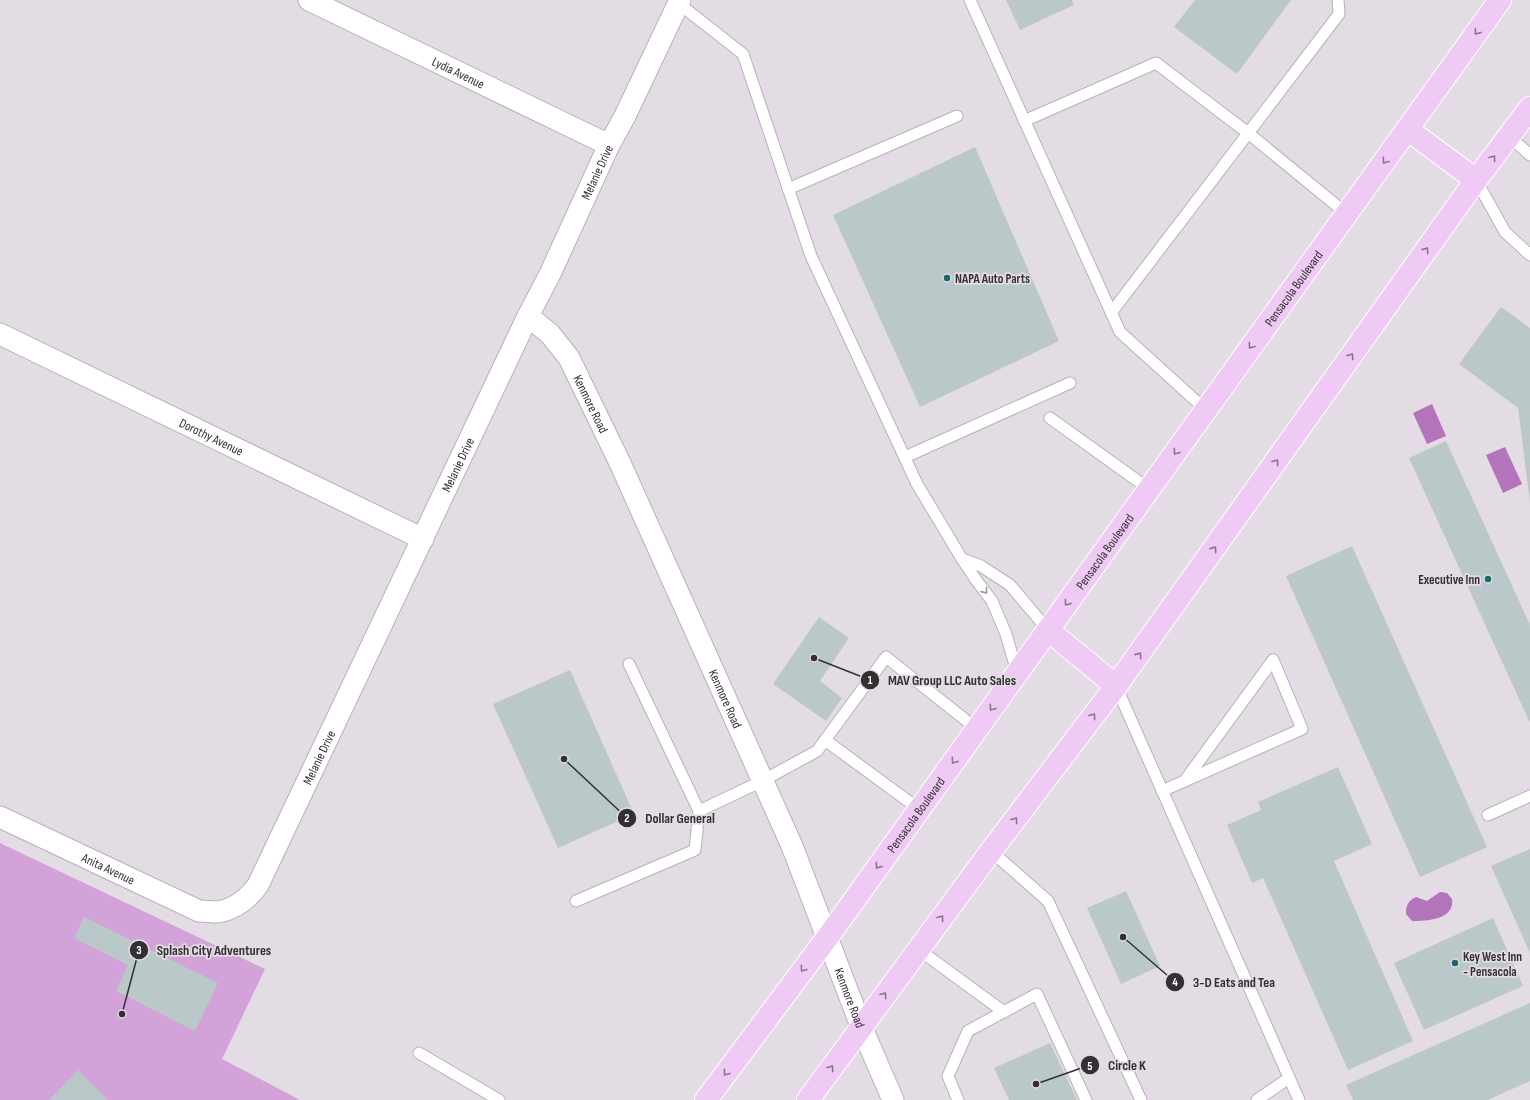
<svg xmlns="http://www.w3.org/2000/svg" width="1530" height="1100" viewBox="0 0 1530 1100" font-family="'Sofia Sans Condensed',sans-serif">
<style>
.green{fill:#d2a2d8}
.water{fill:#b374bb}
.building{fill:#bbc8c9}
.lines{fill:none;stroke-linecap:round;stroke-linejoin:round}
.service-casing{stroke:#b8b1b9;stroke-width:13}
.minor-casing{stroke:#b8b1b9;stroke-width:23}
.primary-casing{stroke:#fff;stroke-width:24}
.service{stroke:#fff;stroke-width:11}
.minor{stroke:#fff;stroke-width:21}
.primary{stroke:#efcaf4;stroke-width:22}
.oneway{stroke:#88758a}
.oneway2{stroke:#999899}
.poi-dot{fill:#1b686c;stroke:#e4dce5;stroke-width:1.5}
.labels{text-anchor:middle;stroke-width:3.5;stroke-linejoin:round;paint-order:stroke}
.street-label{font-size:13px;fill:#333033;stroke:#e4dce5}
.poi-label{font-size:13px;font-weight:bold;fill:#333033;stroke:#e4dce5;text-anchor:start}
.leader{fill:none;stroke:#333033;stroke-width:1.5}
.callout-dot{fill:#333033;stroke:#e4dce5;stroke-width:1.5}
.mark-label{font-size:12px;text-anchor:middle;font-weight:bold;fill:#fff}
.callout-label{font-size:14px;text-anchor:middle;font-weight:bold;fill:#333033;stroke:#e4dce5;stroke-width:3.5;stroke-linejoin:round;paint-order:stroke}
</style>
<rect width="100%" height="100%" fill="#e4dce5"/>
<!-- green -->
<path class="green" d="M0 843 265 969 222 1059 300 1100H0Z"/>
<!-- water -->
<g class="water">
<path d="M1432 404 1446 436 1427 444 1413 413Z"/>
<path d="M1505 447 1522 484 1503 493 1486 455Z"/>
<path d="M1440 892 1447 893 1452 899C1455 920 1426 921 1412 921L1406 914C1406 905 1408 901 1416 897L1427 901Z"/>
</g>
<!-- building -->
<g class="building">
<path d="M1006 0H1072L1074 5 1020 30Z"/>
<path d="M1195 0H1291L1237 74 1174 27Z"/>
<path d="M975 147 1059 341 920 407 833 215Z"/>
<path d="M1501 307 1530 328V503L1518 408 1459 364Z"/>
<path d="M1446 441 1530 625V723L1409 458Z"/>
<path d="M1352 546 1487 847 1420 877 1286 576Z"/>
<path d="M819 617 849 638 820 681 842 698 826 721 773 684Z"/>
<path d="M570 670 634 814 558 848 493 704Z"/>
<path d="M1338 767 1372 844 1334 861 1413 1041 1348 1070 1263 878 1252 883 1227 825 1261 810 1258 802Z"/>
<path d="M1530 849V953L1491 866Z"/>
<path d="M1126 891 1160 966 1121 984 1087 908Z"/>
<path d="M84 917 218 983 195 1031 116 991 128 965 74 938Z"/>
<path d="M1493 918 1523 986 1424 1030 1394 963Z"/>
<path d="M1530 1003V1081L1488 1100H1353L1346 1085Z"/>
<path d="M1050 1043 1077 1100H1009L994 1068Z"/>
<path d="M78 1070 108 1100H49Z"/>
</g>
<g class="lines">
<defs>
<g id="service">
<path d="M970 0 1120 332 1206 410"/>
<path d="M678 3 743 54 811 256 917 484 962 559 976 580 992 601 1006 634 1017 672"/>
<path d="M1024 121 1156 63 1248 133 1347 214"/>
<path d="M1509 136 1530 155"/>
<path d="M1476 180 1505 232 1530 255"/>
<path d="M788 189 957 116"/>
<path d="M1111 313 1339 14 1338 0"/>
<path d="M1050 418 1149 489"/>
<path d="M905 457 1070 383"/>
<path d="M962 559 981 566 1010 585 1048 630"/>
<path d="M1116 686 1299 1100"/>
<path d="M825 740 919 809"/>
<path d="M1186 779 1273 660"/>
<path d="M1162 791 1302 729 1273 660"/>
<path d="M699 811 762 781 817 751 886 657 977 729"/>
<path d="M1488 815 1530 796"/>
<path d="M991 851 1048 901 1141 1100"/>
<path d="M576 901 695 850 699 811 629 664"/>
<path d="M918 949 1004 1012"/>
<path d="M419 1053 499 1100"/>
<path d="M958 1100 948 1076 968 1031 1037 994 1086 1100"/>
<path d="M1257 1100 1289 1078"/>
</g>
<g id="minor">
<path id="s1" d="M309 0 609 145"/>
<path id="s2" d="M528 316 550 334 569 358 620 463 792 846 861 1026 893 1100"/>
<path id="s3" d="M0 334 423 539"/>
<path id="s4" d="M0 817 199 911C205 911 211 912 217 912 234 910 249 898 258 885L528 316 550 274 609 145 625 116 680 0"/>
</g>
<g id="primary">
<path d="M1407 129 1476 180"/>
<path d="M1048 630 1116 686"/>
<path id="s5" d="M706 1100 827 938 1500 0"/>
<path d="M808 1100 991 851 1116 686 1476 180 1530 108"/>
</g>
</defs>
<!-- service casing -->
<use href="#service" class="service-casing"/>
<!-- minor casing -->
<use href="#minor" class="minor-casing"/>
<!-- primary casing -->
<use href="#primary" class="primary-casing"/>
<!-- service -->
<use href="#service" class="service"/>
<!-- minor -->
<use href="#minor" class="minor"/>
<!-- primary -->
<use href="#primary" class="primary"/>
</g>
<!-- one-way arrows -->
<defs><path id="oneway-chevron" d="M-2-3.5L2.5 0L-2 3.5" fill="none" stroke-width="1.6" stroke-linecap="round" stroke-linejoin="round"/></defs>
<g class="oneway">
<use href="#oneway-chevron" transform="translate(1477 32) rotate(126)"/>
<use href="#oneway-chevron" transform="translate(1493 158) rotate(-53)"/>
<use href="#oneway-chevron" transform="translate(1385 161) rotate(126)"/>
<use href="#oneway-chevron" transform="translate(1426 250) rotate(-55)"/>
<use href="#oneway-chevron" transform="translate(1251 346) rotate(126)"/>
<use href="#oneway-chevron" transform="translate(1351 356) rotate(-55)"/>
<use href="#oneway-chevron" transform="translate(1176 452) rotate(126)"/>
<use href="#oneway-chevron" transform="translate(1276 462) rotate(-54)"/>
<use href="#oneway-chevron" transform="translate(1214 549) rotate(-55)"/>
<use href="#oneway-chevron" transform="translate(1067 603) rotate(126)"/>
<use href="#oneway-chevron" transform="translate(1139 655) rotate(-55)"/>
<use href="#oneway-chevron" transform="translate(992 708) rotate(126)"/>
<use href="#oneway-chevron" transform="translate(1093 716) rotate(-53)"/>
<use href="#oneway-chevron" transform="translate(954 761) rotate(126)"/>
<use href="#oneway-chevron" transform="translate(1015 820) rotate(-53)"/>
<use href="#oneway-chevron" transform="translate(878 866) rotate(126)"/>
<use href="#oneway-chevron" transform="translate(941 918) rotate(-53)"/>
<use href="#oneway-chevron" transform="translate(803 969) rotate(127)"/>
<use href="#oneway-chevron" transform="translate(884 995) rotate(-54)"/>
<use href="#oneway-chevron" transform="translate(831 1068) rotate(-54)"/>
<use href="#oneway-chevron" transform="translate(726 1073) rotate(127)"/>
</g>
<use class="oneway2" href="#oneway-chevron" transform="translate(985 591) rotate(51)"/>
<!-- markers -->
<g class="poi-dot">
<circle cx="947" cy="278" r="4"/>
<circle cx="1488" cy="579" r="4"/>
<circle cx="1455" cy="963" r="4"/>
</g>
<g class="labels">
<!-- street labels -->
<g class="street-label">
<text dy="5" stroke="none"><textPath href="#s1" startOffset="166">Lydia Avenue</textPath></text>
<text dy="5" stroke="none"><textPath href="#s4" startOffset="1078">Melanie Drive</textPath></text>
<text dy="5" stroke="none"><textPath href="#s5" startOffset="1002">Pensacola Boulevard</textPath></text>
<text dy="5" stroke="none"><textPath href="#s2" startOffset="110">Kenmore Road</textPath></text>
<text dy="5" stroke="none"><textPath href="#s3" startOffset="235">Dorothy Avenue</textPath></text>
<text dy="5" stroke="none"><textPath href="#s4" startOffset="754">Melanie Drive</textPath></text>
<text dy="5" stroke="none"><textPath href="#s5" startOffset="678">Pensacola Boulevard</textPath></text>
<text dy="5" stroke="none"><textPath href="#s2" startOffset="434">Kenmore Road</textPath></text>
<text dy="5" stroke="none"><textPath href="#s4" startOffset="430">Melanie Drive</textPath></text>
<text dy="5" stroke="none"><textPath href="#s5" startOffset="354">Pensacola Boulevard</textPath></text>
<text dy="5" stroke="none"><textPath href="#s4" startOffset="120">Anita Avenue</textPath></text>
<text dy="5" stroke="none"><textPath href="#s2" startOffset="758">Kenmore Road</textPath></text>
</g>
<!-- poi labels -->
<g class="poi-label">
<text x="955" y="283">NAPA Auto Parts</text>
<text x="1480" y="584" text-anchor="end">Executive Inn</text>
<text x="1463" y="961">Key West Inn<tspan x="1463" dy="15">- Pensacola</tspan></text>
</g>
</g>
<!-- callouts -->
<path class="leader" d="M814 658L870 680M564 759L627 818M122 1014L139 950M1123 937L1175 982M1036 1084L1090 1065"/>
<g class="callout-dot">
<circle cx="814" cy="658" r="4"/>
<circle cx="564" cy="759" r="4"/>
<circle cx="122" cy="1014" r="4"/>
<circle cx="1123" cy="937" r="4"/>
<circle cx="1036" cy="1084" r="4"/>
<circle cx="870" cy="680" r="10"/>
<circle cx="627" cy="818" r="10"/>
<circle cx="139" cy="950" r="10"/>
<circle cx="1175" cy="982" r="10"/>
<circle cx="1090" cy="1065" r="10"/>
</g>
<g class="mark-label">
<text x="870" y="684">1</text>
<text x="627" y="822">2</text>
<text x="139" y="954">3</text>
<text x="1175" y="986">4</text>
<text x="1090" y="1070">5</text>
</g>
<g class="callout-label">
<text x="952" y="685">MAV Group LLC Auto Sales</text>
<text x="680" y="823">Dollar General</text>
<text x="214" y="955">Splash City Adventures</text>
<text x="1234" y="987">3-D Eats and Tea</text>
<text x="1127" y="1070">Circle K</text>
</g>
</svg>
